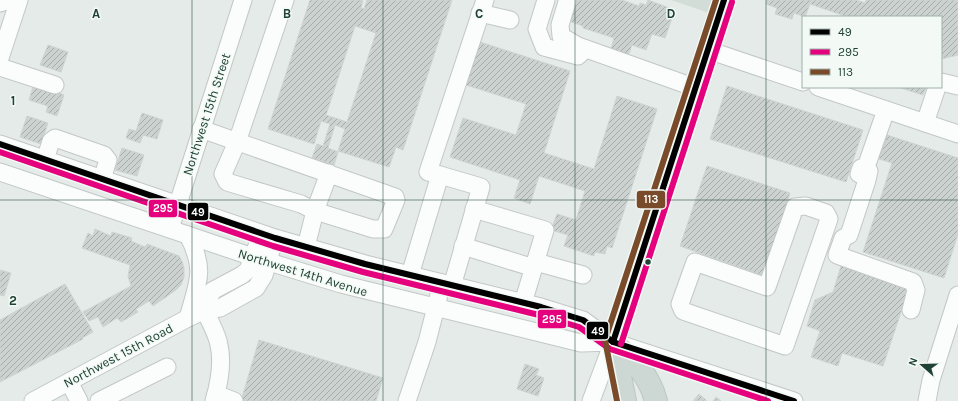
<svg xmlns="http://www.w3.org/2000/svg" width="958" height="401" viewBox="0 0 958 401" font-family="Karla,sans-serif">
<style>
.built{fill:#d2ddd7}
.building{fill:url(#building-hatch);stroke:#cdd4d1;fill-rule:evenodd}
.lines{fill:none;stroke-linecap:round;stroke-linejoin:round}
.minor-casing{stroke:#c2c8c5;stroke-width:19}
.major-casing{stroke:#bcc7c3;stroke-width:24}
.minor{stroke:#fbfcfc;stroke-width:17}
.major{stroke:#cdd7d4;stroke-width:22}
.bus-1-casing{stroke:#f3faf6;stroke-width:9}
.bus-2-casing{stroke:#f3faf6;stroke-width:9}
.bus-3-casing{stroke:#f3faf6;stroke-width:9}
.bus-1{stroke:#000;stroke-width:6}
.bus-2{stroke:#e5007d;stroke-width:6}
.bus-3{stroke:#7a4b2a;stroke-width:6}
.grid{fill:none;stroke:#204135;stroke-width:1;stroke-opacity:0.55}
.bus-dot{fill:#204135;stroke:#f3faf6;stroke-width:1.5}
.labels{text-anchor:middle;stroke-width:3;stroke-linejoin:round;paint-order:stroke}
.street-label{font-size:13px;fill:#204135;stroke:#f3faf6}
.grid-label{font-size:13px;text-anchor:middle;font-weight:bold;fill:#204135;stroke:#f3faf6;stroke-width:3;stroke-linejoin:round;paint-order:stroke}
.line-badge{stroke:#f3faf6;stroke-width:1.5}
.badge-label{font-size:11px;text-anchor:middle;font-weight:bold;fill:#fff}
</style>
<defs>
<pattern id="building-hatch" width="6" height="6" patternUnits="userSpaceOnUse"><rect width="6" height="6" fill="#ccd2cf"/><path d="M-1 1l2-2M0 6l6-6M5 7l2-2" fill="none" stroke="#a5aca9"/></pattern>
</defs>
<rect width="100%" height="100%" fill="#e5ebe8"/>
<!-- built -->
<path class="built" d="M671 0H714L709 13Z"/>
<!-- building -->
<g class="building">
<path d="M310 0H363L361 8 364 9 367 0H452L403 150 396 147 389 167 338 151 345 129 335 125 328 148 338 152 334 165 312 158 317 144 323 146 330 124 321 121 314 144 268 129ZM355 26 376 33 347 122 326 115Z"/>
<path d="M576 0H622L639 6 640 3 646 5 648 0 675 10 665 38 652 34 646 50 632 45 628 56 611 49 614 38 583 28V26L569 21Z"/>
<path d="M767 0H856L865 3 866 0H958V55L941 59V17H848L810 4 805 17 794 13 792 19 775 14 777 8 766 4Z"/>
<path d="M480 42 570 71 544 153 594 169 617 96 657 109 612 248 607 246 605 254 595 252 594 256 564 246 568 235 551 230 557 214 576 220 585 191 539 176 530 204 514 198 520 180 450 157 463 118 516 135 526 104 466 85Z"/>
<path d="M48 45 68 52 61 72 40 65Z"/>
<path d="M35 80 54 91 64 95 57 116 46 112 48 106 29 100Z"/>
<path d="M727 86 863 130 846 182 710 139Z"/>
<path d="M898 87H926L923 95Z"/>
<path d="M142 113 163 120 157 139 143 135 140 143 126 138 129 129 136 131Z"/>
<path d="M27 116 48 123 41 144 20 137Z"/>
<path d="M887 135 958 158V234L944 278 863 252 892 163 879 159Z"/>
<path d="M122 148 144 155 137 176 115 170Z"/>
<path d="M707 166 790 193 764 276 680 246Z"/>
<path d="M95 229 111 236 112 232 132 238 131 241 145 247 147 244 179 256 182 261 184 268V277L181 285 176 290 153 306 149 301 136 309 138 312 121 322 117 318 103 327 98 317 89 321 83 312 131 286 128 276 130 265 82 248 88 233 93 236Z"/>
<path d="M841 266 909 288 883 366 842 353 838 366 811 357 820 331 807 326 815 300 833 292Z"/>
<path d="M0 270 11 273 4 296 0 295Z"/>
<path d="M65 284 93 332 82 338 83 339 0 382V320Z"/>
<path d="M259 340 383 378 376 401H241Z"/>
<path d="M525 364 539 369 536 375 544 378 538 396 517 389Z"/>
<path d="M699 394 707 401H693Z"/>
<path d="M716 397 721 401H713Z"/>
</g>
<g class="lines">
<defs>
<g id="minor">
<path d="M285 0 237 142 223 174 227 182 301 204 315 211 306 247"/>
<path d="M546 0 537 29 544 47 578 56 585 49"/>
<path d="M567 0V2L560 25 561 36 578 46 696 88"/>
<path d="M0 3 9 0"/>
<path d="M480 13 510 20"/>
<path d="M708 50 803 82"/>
<path d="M0 58 19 0"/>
<path d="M0 67 55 85"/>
<path d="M941 82 958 86"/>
<path d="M818 87 958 134"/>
<path d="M925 123 937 87"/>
<path d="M201 129 395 197 396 200 384 229H373L315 211 329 173"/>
<path d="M0 144 275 238 365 264 541 307 583 320 613 342 794 401"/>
<path d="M45 160 51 141 55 138 104 155 108 160 102 179"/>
<path d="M866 167 869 171 867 180 849 235 843 238 837 255 913 282 916 290 911 310"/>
<path d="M0 172 253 257 341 284 581 343 613 342"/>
<path d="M859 174 861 168 866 167 886 110"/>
<path d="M440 175 428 172 485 0"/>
<path d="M806 206 826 213 829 219 785 346 683 311 680 304 695 262 767 287 795 207Z"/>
<path d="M474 209 545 230 523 303"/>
<path d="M170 229 243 0"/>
<path d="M188 235C206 270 198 282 188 318"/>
<path d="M463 246 534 268"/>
<path d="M536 262 583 275"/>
<path d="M410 275 440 175 481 187 452 286"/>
<path d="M205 310 212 291 242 275 248 270 257 246"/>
<path d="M205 310C209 321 217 333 219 345 223 363 219 384 214 401"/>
<path d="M69 382 79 401"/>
<path d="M216 394 234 401"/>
<path d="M33 401 188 318 205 310 220 308 256 288 264 275 271 251"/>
<path d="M99 401 167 367"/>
<path d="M407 401 427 342 442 283"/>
<path d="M591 401 613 342"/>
<path d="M927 401 931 380 958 295"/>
</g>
<g id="major">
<path d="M613 342C633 360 649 374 656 401"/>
<path d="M625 401 613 342 724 0"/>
</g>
</defs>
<!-- minor casing -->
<use href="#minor" class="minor-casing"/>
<!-- major casing -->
<use href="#major" class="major-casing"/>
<!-- minor -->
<use href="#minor" class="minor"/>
<!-- major -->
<use href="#major" class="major"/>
<defs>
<g id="bus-1">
<path d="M0 144 275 238 365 264 541 307 583 320 613 342 794 401"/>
<path d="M613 342 724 0"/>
</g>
<g id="bus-2">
<path d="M0 152 273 246 363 272 539 315 579 327 610 349 768 401"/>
<path d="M621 344 732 2"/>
</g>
<path id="bus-3" d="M617 401 605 340 716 0"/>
</defs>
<!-- bus-1 casing -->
<use href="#bus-1" class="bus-1-casing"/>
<!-- bus-2 casing -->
<use href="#bus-2" class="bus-2-casing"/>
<!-- bus-3 casing -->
<use href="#bus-3" class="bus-3-casing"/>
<!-- bus-1 -->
<use href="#bus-1" class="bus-1"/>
<!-- bus-2 -->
<use href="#bus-2" class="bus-2"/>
<!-- bus-3 -->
<use href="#bus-3" class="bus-3"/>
</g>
<!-- grid -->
<path class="grid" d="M192 0V401M383 0V401M575 0V401M766 0V401M0 200H958"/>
<!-- markers -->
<circle class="bus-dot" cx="648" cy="262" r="3.5"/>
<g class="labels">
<!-- street labels -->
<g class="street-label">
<text transform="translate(206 114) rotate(-72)" y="5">Northwest 15th Street</text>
<text transform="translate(303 272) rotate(17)" y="5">Northwest 14th Avenue</text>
<text transform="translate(118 355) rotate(-28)" y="5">Northwest 15th Road</text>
</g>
</g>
<g class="grid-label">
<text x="96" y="18">A</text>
<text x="287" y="18">B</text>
<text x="479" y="18">C</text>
<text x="671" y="18">D</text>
<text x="13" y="105">1</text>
<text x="13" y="305">2</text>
</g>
<g class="line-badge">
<rect x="636" y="190" width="30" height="19" rx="4" fill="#7a4b2a"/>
<rect x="148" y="199" width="30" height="19" rx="4" fill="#e5007d"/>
<rect x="187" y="202" width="22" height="19" rx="4" fill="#000"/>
<rect x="537" y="309" width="30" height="20" rx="4" fill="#e5007d"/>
<rect x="586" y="321" width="23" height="19" rx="4" fill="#000"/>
</g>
<g class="badge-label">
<text x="651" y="203">113</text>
<text x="163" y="212">295</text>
<text x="198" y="216">49</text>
<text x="552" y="323">295</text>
<text x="598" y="335">49</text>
</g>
<!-- legend -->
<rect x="802" y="16" width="140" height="72" fill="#f3faf6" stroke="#9fb0a9"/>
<rect x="810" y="29" width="20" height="6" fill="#000000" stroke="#9fb0a9"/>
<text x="838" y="36" font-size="12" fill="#204135">49</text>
<rect x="810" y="49" width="20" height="6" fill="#e5007d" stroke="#9fb0a9"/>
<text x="838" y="56" font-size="12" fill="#204135">295</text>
<rect x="810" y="69" width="20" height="6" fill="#7a4b2a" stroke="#9fb0a9"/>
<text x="838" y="76" font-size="12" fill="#204135">113</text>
<!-- north arrow -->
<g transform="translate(922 365) rotate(290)" stroke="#f3faf6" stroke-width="3" paint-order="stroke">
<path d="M0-3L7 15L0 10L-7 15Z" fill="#204135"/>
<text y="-6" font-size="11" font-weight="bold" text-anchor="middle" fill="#204135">N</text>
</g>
</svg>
